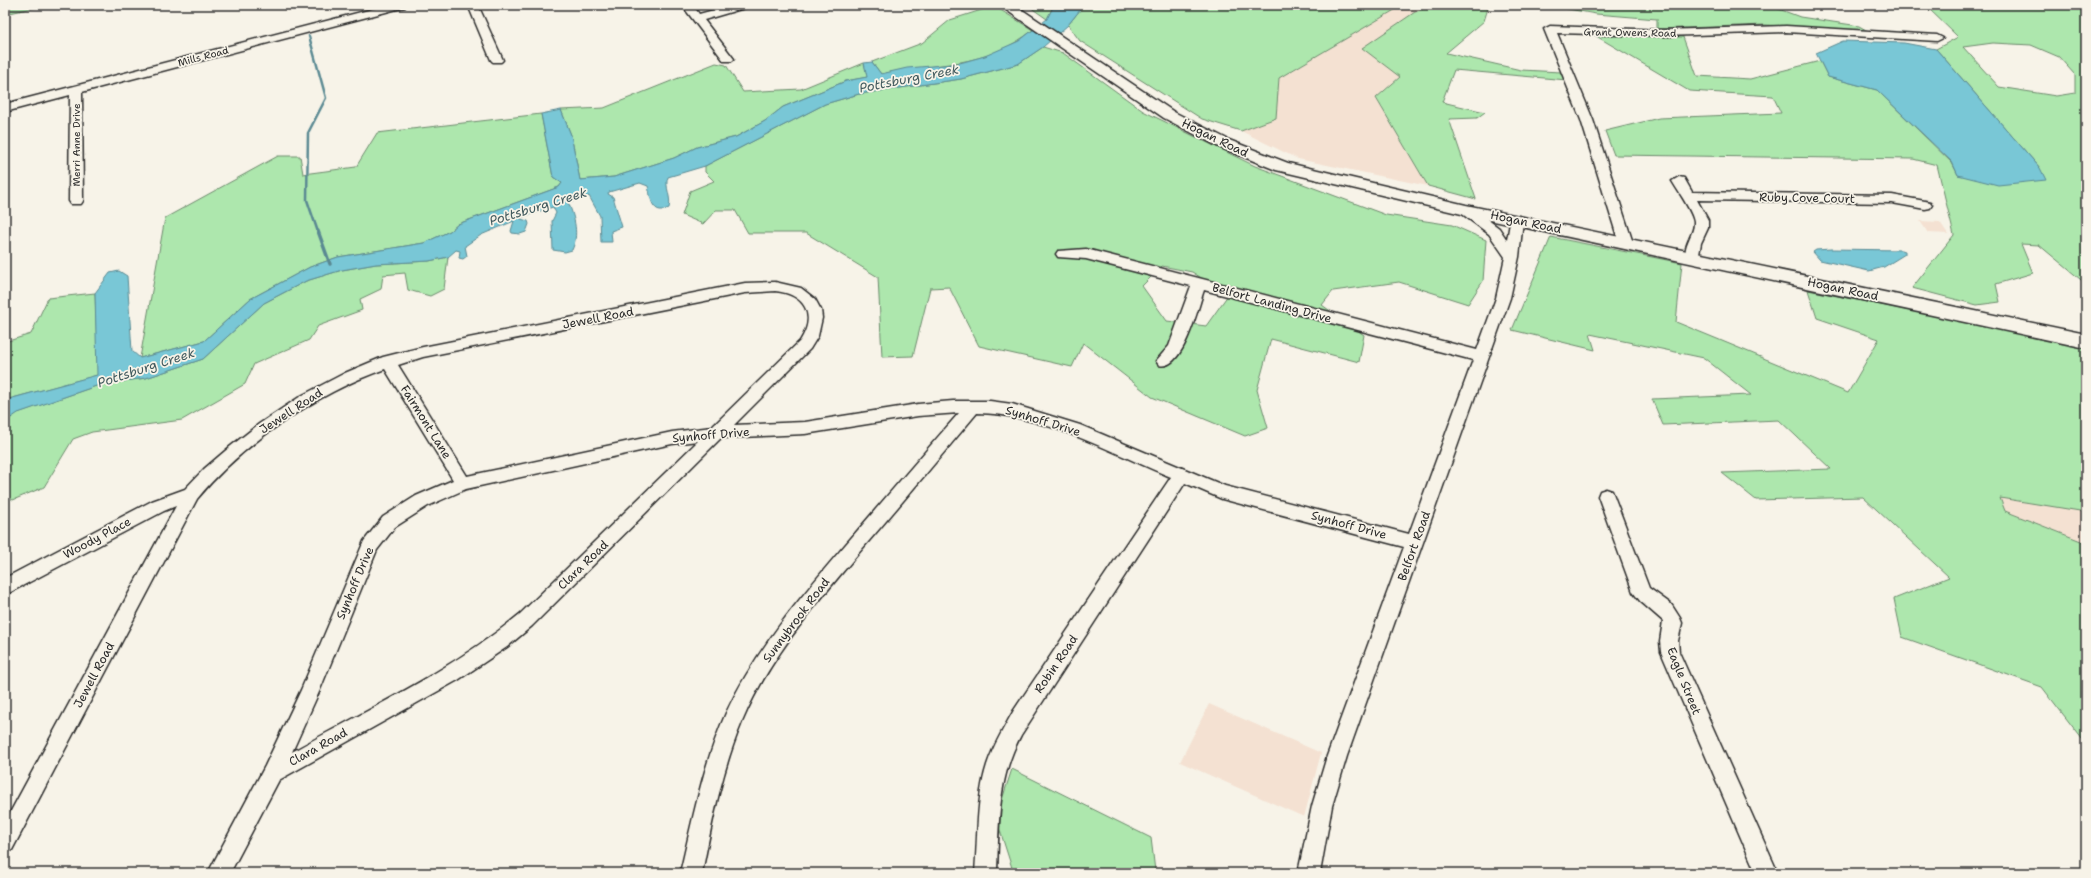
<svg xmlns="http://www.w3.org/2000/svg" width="2091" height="878" viewBox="0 0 2091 878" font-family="'Shantell Sans',sans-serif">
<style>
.built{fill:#f4e1d2}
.green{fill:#ade7ad;stroke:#6c896c;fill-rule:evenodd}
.water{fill:#79c7d6;stroke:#5a8992}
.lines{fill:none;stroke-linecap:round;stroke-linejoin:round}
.stream-far1{stroke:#5a8992;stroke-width:2.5}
.stream{stroke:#5a8992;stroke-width:3.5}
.minor-casing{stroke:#2b2b2b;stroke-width:3}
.major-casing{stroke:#2b2b2b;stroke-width:3}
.minor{fill:#f7f3e8;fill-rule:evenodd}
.major{fill:#f7f3e8;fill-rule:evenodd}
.labels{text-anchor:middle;stroke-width:3.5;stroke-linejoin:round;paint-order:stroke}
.far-street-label{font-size:10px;fill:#2b2b2b;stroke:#f7f3e8}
.street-label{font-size:12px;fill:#2b2b2b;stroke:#f7f3e8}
.water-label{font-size:13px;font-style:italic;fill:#425a5e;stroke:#f7f3e8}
</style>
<rect width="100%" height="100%" fill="#f7f3e8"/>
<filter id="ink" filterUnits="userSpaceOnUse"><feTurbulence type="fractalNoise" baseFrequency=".025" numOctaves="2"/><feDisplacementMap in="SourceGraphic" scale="8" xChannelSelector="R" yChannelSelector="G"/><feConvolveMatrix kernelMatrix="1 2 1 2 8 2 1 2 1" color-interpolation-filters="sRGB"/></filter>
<g filter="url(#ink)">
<!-- built -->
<g class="built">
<path d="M1403 5H1432L1415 12 1400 77 1376 98 1428 186 1298 159 1241 131 1275 118 1279 78Z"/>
<path d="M1920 221 1940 222 1948 234 1928 233Z"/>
<path d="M2000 498 2086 512V543L2005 511Z"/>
<path d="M1209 704 1321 753 1304 817 1180 762Z"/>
</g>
<!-- green -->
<g class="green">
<path d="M5 5H47L5 14Z"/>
<path d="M1027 5H1054L1047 19Z"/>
<path d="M1084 5H1403L1279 78 1276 118 1241 131 1202 119 1080 41 1068 25Z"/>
<path d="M1432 5H1489L1484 21 1446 53 1521 70 1561 72 1567 80 1454 70 1442 102 1485 112 1477 118 1449 119 1476 199 1428 186 1376 98 1400 77 1362 48 1415 12Z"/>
<path d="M1546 5H1768L1800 17 1859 26 1868 31 1765 25 1657 29V19L1596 14Z"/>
<path d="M1925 5H2086V284L2039 245 2021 244 2033 273 1996 284 2000 302 1977 305 1912 288 1954 235 1937 165 1913 159 1614 155 1605 131 1659 118 1781 113 1773 96 1689 91 1596 36 1683 37 1697 76 1750 79 1820 61 1828 77 1877 90 1952 163 1958 175 2040 168 1936 49 1958 37ZM1993 43 2031 45 2059 57 2075 75V93L2056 96 1999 87 1963 47Z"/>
<path d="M994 6 1033 30C985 69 937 62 881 74L872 62 922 43 950 20Z"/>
<path d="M1043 47 1063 53 1143 111 1255 166 1386 215 1452 225 1486 240 1483 281 1468 304 1399 282 1333 291 1322 305 1364 335 1359 362 1271 339 1257 390 1268 428 1245 436 1152 397 1083 343 1072 367 979 346 949 287 930 288 913 356 882 357 878 277 806 233H748L735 210H716L703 224 682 215 690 191 714 181 705 172V166L825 104 859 94 961 79 1018 64ZM1162 266 1192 272 1228 295 1206 326 1167 321 1142 286Z"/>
<path d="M716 63 726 65 743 92 801 89 864 63 868 77 846 81 783 107 765 121 736 137 697 147 674 158 614 177 580 180 571 135 561 110 604 108Z"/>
<path d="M541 114 553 177 562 183 559 187 458 224 450 231 424 243 338 257 310 267 250 299 204 341 140 358 165 218 278 156H300L303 174 356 167 377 133Z"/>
<path d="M1551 237 1682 263 1676 322 1848 393 1879 339 1817 318 1808 290 2086 347V512L2000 498 2005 511 2086 543V744L2042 687 1902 637 1894 599 1949 577 1863 497 1756 500 1722 473 1831 469 1779 420 1663 425 1652 399 1751 395 1704 358 1590 334 1595 350 1512 330Z"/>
<path d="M448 257 444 289 430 296 408 290 405 273 383 275 381 289 360 299 362 310 318 326 309 340 254 364 245 384 182 420 92 432 73 439 44 487 13 500 5 495V422L17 413 102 384 146 378 203 359 264 303 306 281 342 270 376 264 429 261Z"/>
<path d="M95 293 98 375 9 399 5 403V342L31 334 48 298Z"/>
<path d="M1012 769 1151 838 1155 871H1013L996 818Z"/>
</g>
<!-- water -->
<g class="water">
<path d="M1054 5H1084L1068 25 1043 47 1018 64 961 79 859 94 825 104 705 166 668 177C664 187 672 197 669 208 652 216 651 199 648 186L640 183 609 192 608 194 613 197 622 227 611 231 612 242H601L600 216 589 196 568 202C575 218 579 235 572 250L565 252 553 250 552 221 556 213 553 207 522 217 521 219 528 221 529 224 526 232 520 234 512 233 511 231 514 221 481 235 465 246 467 256 463 259 459 258 460 251 456 250 448 257 429 261 376 264 342 270 306 281 264 303 203 359 146 378 102 384 18 413 5 422V403L9 399 97 375 95 293 110 273 119 271 127 276 132 351 140 358 204 341 250 299 310 267 338 257 424 243 450 231 458 224 559 187 562 183 553 177 541 114 561 110 571 135 580 180 614 177 674 158 697 147 736 137 765 121 783 107 846 81 867 77 864 63 872 62 881 74 907 68 956 64 985 56 1019 41 1047 19Z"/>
<path d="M1843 41 1904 43 1936 49 2040 168 2046 180 1998 185 1958 175 1952 162 1877 90 1828 77 1816 53Z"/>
<path d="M1831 249 1901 250 1905 251V254L1884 267 1869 271 1820 260 1813 252 1816 250Z"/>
</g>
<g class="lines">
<!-- stream-far1 -->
<path class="stream-far1" d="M309 36 326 98 308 133 307 200 318 232"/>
<!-- stream -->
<path class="stream" d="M318 231 330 264"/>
<defs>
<g id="minor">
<path d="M388 5H406L405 7 82 92 83 201 81 204H71L69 201 70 95 5 112V104Z"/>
<path d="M468 5H478L503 60 501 62H493L491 60Z"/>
<path d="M682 5H693L699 14 732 5H749L748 7 704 20 734 59 732 61H724Z"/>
<path d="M1550 26 1664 30 1786 26 1937 35 1943 38 1937 41 1786 32 1664 36 1557 33 1593 120 1633 243 1631 246H1621L1619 243 1581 120 1544 29Z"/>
<path d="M1679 177 1684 178 1692 192 1892 195 1925 201 1930 202 1932 205 1930 208 1925 209 1892 203 1697 200 1708 220V228L1701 243 1698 260H1688C1680 247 1695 235 1694 222 1693 212 1678 191 1672 181Z"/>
<path d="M1466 206 1471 207 1499 228 1507 240 1511 217H1521L1523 220 1519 257 1510 298 1347 756 1332 806 1320 873H1298L1312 806 1327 756 1404 547 1222 499 1185 483 1021 735C997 779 999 824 997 873H975C978 838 976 799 987 765 993 746 1004 728 1014 710L1171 477C1113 453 1040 413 977 413 939 458 901 504 862 549 818 602 769 657 742 722 722 770 712 822 702 873H680C693 819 703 764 726 713 757 647 805 592 852 537 888 495 923 454 959 413L918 416 805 434 721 438 532 626 507 647 458 680 279 780 230 873H208L265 766 301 690 364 541 383 517 416 496 453 480 385 369C317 393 243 443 197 499L12 850 5 853V822L176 506 164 511 5 595V578L152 501 185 489 204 469 231 446 259 424 301 396 345 373 383 357 423 347 745 283 775 282 801 288 815 299 821 310 822 318 818 336 810 349 734 425 805 422 918 404 953 401H990L1012 404 1080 425 1225 486 1409 534 1473 360 1204 290C1198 307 1183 372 1159 365L1156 361 1169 346 1191 286 1086 259 1058 257 1056 254 1058 251 1086 249 1477 350 1496 298 1505 257 1489 234 1461 213 1459 210 1461 207ZM775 291C805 294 817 315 800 341L712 427 672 432 467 476 398 365 423 357 745 293ZM698 441 520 614C451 671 369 709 292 752L319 692 377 550 395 527 428 506 466 489 672 444Z"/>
<path d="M1606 489 1612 491 1614 496 1649 588 1671 604 1680 618 1682 623 1678 641 1679 652 1778 873H1756L1661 652 1660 641 1663 621 1640 601 1633 592 1598 496 1600 491Z"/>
</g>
<path id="major" d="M999 5H1015L1174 112 1229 140 1288 163 1466 205 2086 334V348L1466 215 1276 170 1217 146 1164 118Z"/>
</defs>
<!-- minor casing -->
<use href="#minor" class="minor-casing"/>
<!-- major casing -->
<use href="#major" class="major-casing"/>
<!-- minor -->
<use href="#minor" class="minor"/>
<!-- major -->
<use href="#major" class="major"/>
</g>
</g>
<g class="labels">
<!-- far-street labels -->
<g class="far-street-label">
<text transform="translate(1630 32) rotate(1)" y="4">Grant Owens Road</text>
<text transform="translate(203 56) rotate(-15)" y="4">Mills Road</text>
<text transform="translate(76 145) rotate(-90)" y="4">Merri Anne Drive</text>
</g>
<!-- street labels -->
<g class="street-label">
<text transform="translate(1215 138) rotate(26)" y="4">Hogan Road</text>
<text transform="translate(1807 198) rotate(1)" y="4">Ruby Cove Court</text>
<text transform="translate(1526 222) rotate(12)" y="4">Hogan Road</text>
<text transform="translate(1843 289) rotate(12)" y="4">Hogan Road</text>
<text transform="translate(1272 303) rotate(15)" y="4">Belfort Landing Drive</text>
<text transform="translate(598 318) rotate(-11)" y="4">Jewell Road</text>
<text transform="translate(291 411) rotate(-33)" y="4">Jewell Road</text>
<text transform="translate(1043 421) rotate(17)" y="4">Synhoff Drive</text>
<text transform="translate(426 422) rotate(58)" y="4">Fairmont Lane</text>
<text transform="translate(711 435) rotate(-5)" y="4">Synhoff Drive</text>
<text transform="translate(1349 525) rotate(15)" y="4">Synhoff Drive</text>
<text transform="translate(97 538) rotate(-28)" y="4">Woody Place</text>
<text transform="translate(1414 546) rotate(-70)" y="4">Belfort Road</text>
<text transform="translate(583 565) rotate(-44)" y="4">Clara Road</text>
<text transform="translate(355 583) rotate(-67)" y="4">Synhoff Drive</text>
<text transform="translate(796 620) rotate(-53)" y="4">Sunnybrook Road</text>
<text transform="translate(1056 664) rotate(-56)" y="4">Robin Road</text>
<text transform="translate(94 675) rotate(-62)" y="4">Jewell Road</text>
<text transform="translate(1684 681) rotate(68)" y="4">Eagle Street</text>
<text transform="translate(318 747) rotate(-29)" y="4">Clara Road</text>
</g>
<!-- water labels -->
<g class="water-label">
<text transform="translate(909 78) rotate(-11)" y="5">Pottsburg Creek</text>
<text transform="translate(538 206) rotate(-17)" y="5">Pottsburg Creek</text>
<text transform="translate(146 367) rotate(-18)" y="5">Pottsburg Creek</text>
</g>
</g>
<!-- margin -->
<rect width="2091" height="878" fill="none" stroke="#f7f3e8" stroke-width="20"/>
<rect x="10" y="10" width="2071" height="858" fill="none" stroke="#2b2b2b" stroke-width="1.5" filter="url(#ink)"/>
</svg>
